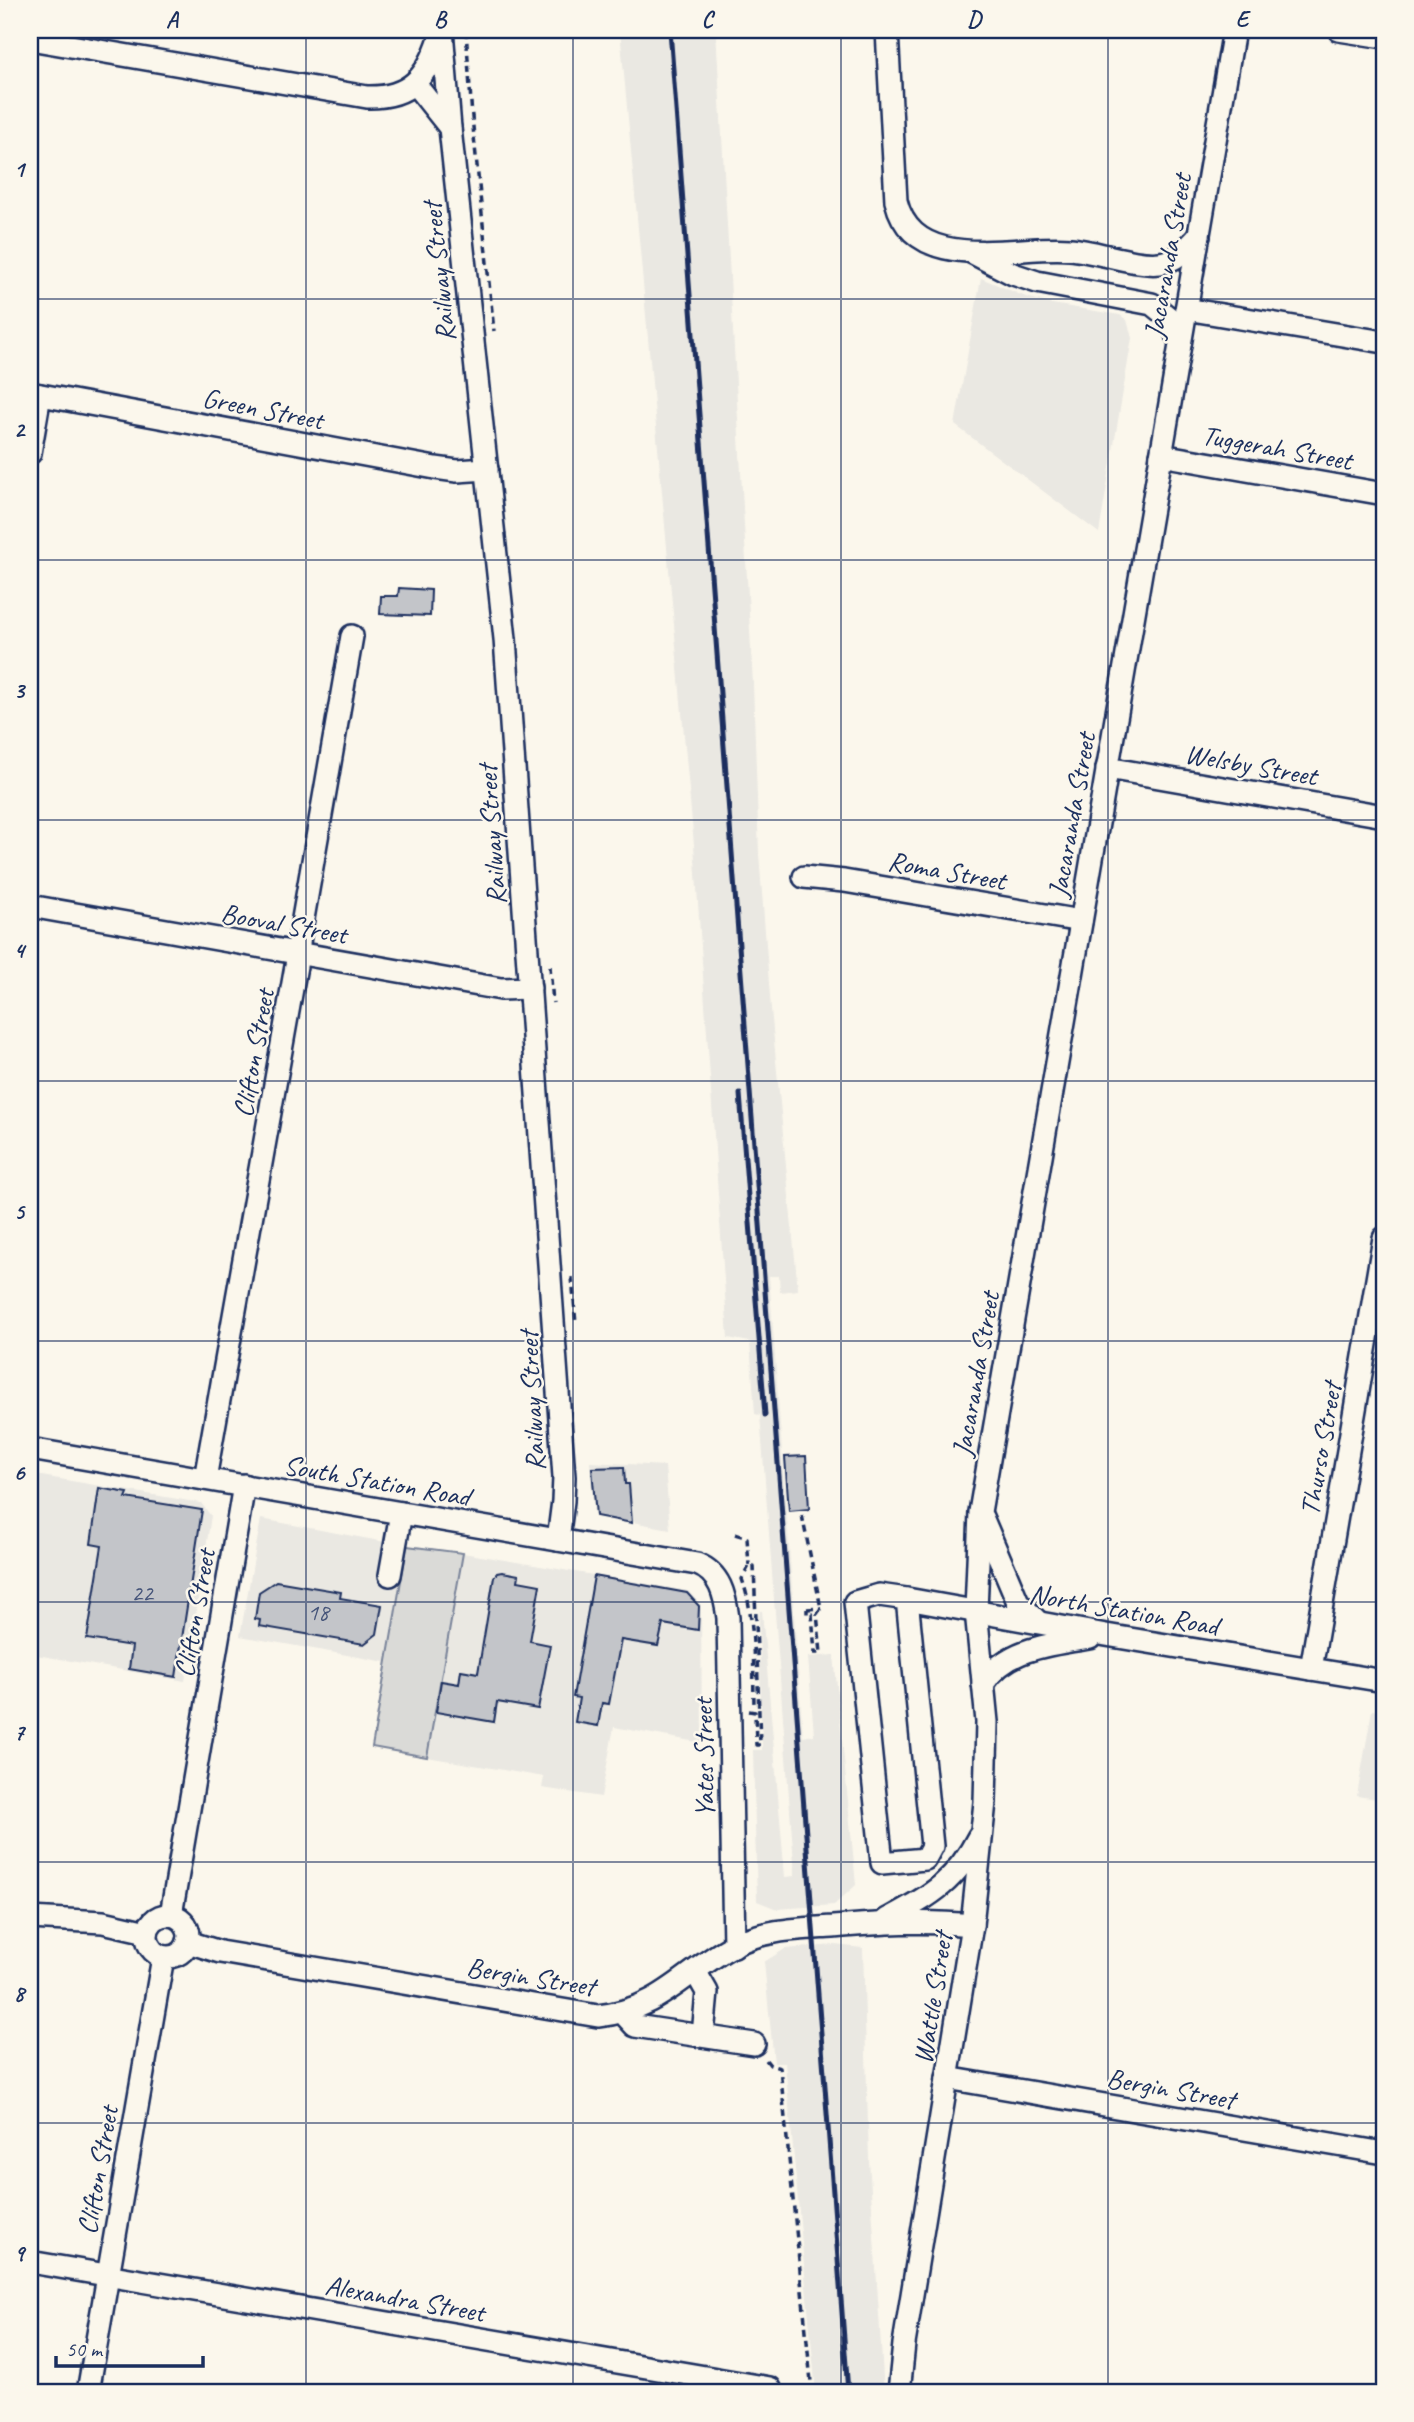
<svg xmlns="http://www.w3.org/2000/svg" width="1414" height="2422" viewBox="0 0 1414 2422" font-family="Caveat,sans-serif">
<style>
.built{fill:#eae8e2}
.grass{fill:#dadad7;stroke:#7a849a;stroke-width:2}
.building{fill:#c3c5c9;stroke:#1b2f5e;stroke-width:2}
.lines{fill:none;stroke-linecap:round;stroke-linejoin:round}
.minor-casing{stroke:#1b2f5e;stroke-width:26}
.path{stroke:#1b2f5e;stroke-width:3.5;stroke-dasharray:7 5;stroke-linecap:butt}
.minor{stroke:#fbf7ec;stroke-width:21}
.rail{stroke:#1b2f5e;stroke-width:5}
.grid{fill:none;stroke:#1b2f5e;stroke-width:2;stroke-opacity:0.55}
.labels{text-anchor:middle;stroke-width:5;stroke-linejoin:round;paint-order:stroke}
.number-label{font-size:24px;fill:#455479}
.street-label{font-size:28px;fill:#1b2f5e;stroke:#fbf7ec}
.neatline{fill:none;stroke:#1b2f5e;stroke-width:2.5}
.grid-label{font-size:23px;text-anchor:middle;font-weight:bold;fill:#1b2f5e}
</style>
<rect width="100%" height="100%" fill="#fbf7ec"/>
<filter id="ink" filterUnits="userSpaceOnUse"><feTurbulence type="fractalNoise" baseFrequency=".0143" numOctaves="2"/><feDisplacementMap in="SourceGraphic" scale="14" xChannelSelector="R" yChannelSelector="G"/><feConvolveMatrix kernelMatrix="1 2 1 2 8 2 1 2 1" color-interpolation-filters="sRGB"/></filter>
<g filter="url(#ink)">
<!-- built -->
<g class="built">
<path d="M620 30H716L753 684 759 854 771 1009 798 1290 780 1292 779 1276H769L803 1737 814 1735 808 1657 834 1655 856 1885 834 1905 777 1909 757 1901 753 1750H762L759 1621 760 1611H762L785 1877 795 1876 760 1415 755 1414 750 1342 728 1338 694 845Z"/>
<path d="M981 278 1026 297 1052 304 1120 315 1127 320 1132 338 1099 533 955 425Z"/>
<path d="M590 1462 665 1466 670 1529 594 1515Z"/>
<path d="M30 1474 201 1503 211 1516 185 1681 31 1654 30 1657Z"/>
<path d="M261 1519 407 1546 386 1662 240 1636Z"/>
<path d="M463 1553 688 1591 701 1605 702 1743 614 1727 601 1797 542 1788 544 1777 427 1757Z"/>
<path d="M1372 1710 1384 1712V1800L1357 1796Z"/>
<path d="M835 1945 863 1948 869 2160 884 2392H816L785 2063H774L764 1962 785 1949Z"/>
</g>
<!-- grass -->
<path class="grass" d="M407 1546 463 1553 427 1757 372 1747Z"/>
<!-- building -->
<g class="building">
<path d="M399 588 431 590 430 616 380 614 381 596H398Z"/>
<path d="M806 1456 809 1509 789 1511 785 1457Z"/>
<path d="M624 1467 625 1484H629L632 1523 596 1516 592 1468Z"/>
<path d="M99 1488 128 1493 126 1498 202 1510 176 1677 129 1669 132 1646 87 1639 102 1546 91 1544Z"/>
<path d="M502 1572 519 1575 518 1581 540 1585 530 1641 550 1645 538 1709 497 1702 494 1722 436 1712 441 1681 459 1684 461 1670 478 1673 494 1577 497 1573Z"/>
<path d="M594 1576 687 1593 699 1606 698 1630 663 1624 658 1646 621 1640 609 1704 602 1703 598 1726 575 1722 579 1698 573 1697Z"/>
<path d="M276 1581 341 1592 340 1598 382 1605 377 1634 364 1644 259 1626 260 1620 255 1619 259 1592Z"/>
</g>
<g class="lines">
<defs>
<g id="minor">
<path d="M442 30 450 128 505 639 564 1477 563 1501 558 1540"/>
<path d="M887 30 896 201C914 276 1016 244 1070 249 1097 251 1135 266 1160 263 1177 261 1188 247 1199 236"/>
<path d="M1339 30 1384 37"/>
<path d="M30 39 367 97C410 98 427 77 440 38"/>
<path d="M415 84 450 128"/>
<path d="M971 252 1013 274 1037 282 1152 304 1168 317 1180 342"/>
<path d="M1186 309 1384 342"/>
<path d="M30 393 435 468 457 471 487 469"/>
<path d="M30 453 40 395"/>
<path d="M1161 455 1384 494"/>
<path d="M1107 768 1384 816"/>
<path d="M804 877 844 881 1081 921"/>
<path d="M30 906 501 989 530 988"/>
<path d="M30 1449 697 1564C720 1573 725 1595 728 1618L734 1946"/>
<path d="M205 1479 296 966 300 936 352 636"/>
<path d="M982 1517 1018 1602 1038 1622"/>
<path d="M390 1575 401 1513"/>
<path d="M907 1599 932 1846 925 1859 882 1863 855 1602 879 1595 907 1599 1106 1635 1384 1681"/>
<path d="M1311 1669 1384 1238"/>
<path d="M983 1684C1006 1648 1051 1644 1090 1638"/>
<circle cx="168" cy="1936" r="21"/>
<path d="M171 1915 244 1485"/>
<path d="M30 1918 103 1922 147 1932"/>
<path d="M886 1920C931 1895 955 1883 979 1836"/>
<path d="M188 1942 220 1952 598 2016C662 2009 682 1973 734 1945 765 1929 799 1929 833 1927 880 1923 926 1920 972 1925"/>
<path d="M695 1971 707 1992 703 2035"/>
<path d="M623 2013 635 2026 754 2044"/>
<path d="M947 2078 1384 2153"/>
<path d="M30 2262 770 2388"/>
<path d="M88 2392 163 1957"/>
<path d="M899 2392 904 2344 972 1925 985 1802 987 1722 976 1611 980 1512 1234 30"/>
</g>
</defs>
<!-- minor casing -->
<use href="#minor" class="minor-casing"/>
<!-- path -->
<g class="path">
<path d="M466 30 472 117 494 331"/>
<path d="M550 966 553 1003"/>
<path d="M572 1277 576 1324"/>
<path d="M802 1515 821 1608 817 1614 821 1653H815L812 1614H807V1609"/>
<path d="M735 1534 747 1538 749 1565"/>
<path d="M807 1609 821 1608"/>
<path d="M749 1711 755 1712 756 1745H760L756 1621 754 1566H749L742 1579C756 1619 753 1663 754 1705H760"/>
<path d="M766 2060 770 2065 780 2068 812 2392"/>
<path d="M790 2388H811"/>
</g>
<!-- minor -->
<use href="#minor" class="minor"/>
<!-- rail -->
<g class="rail">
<path d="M670 30 848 2392"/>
<path d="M740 1094 765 1415"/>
</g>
</g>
</g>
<!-- grid -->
<path class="grid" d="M306 30V2392M573 30V2392M841 30V2392M1108 30V2392M30 299H1384M30 560H1384M30 820H1384M30 1081H1384M30 1341H1384M30 1602H1384M30 1862H1384M30 2123H1384"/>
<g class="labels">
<!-- number labels -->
<g class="number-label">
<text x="142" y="1601">22</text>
<text x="318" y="1620">18</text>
</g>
<!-- street labels -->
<g class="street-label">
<text transform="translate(1167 256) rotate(-80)" y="10">Jacaranda Street</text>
<text transform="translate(438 272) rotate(-96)" y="10">Railway Street</text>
<text transform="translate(263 408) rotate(11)" y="10">Green Street</text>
<text transform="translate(1277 447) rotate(10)" y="10">Tuggerah Street</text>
<text transform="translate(1251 764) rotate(10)" y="10">Welsby Street</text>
<text transform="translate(1071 815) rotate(-80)" y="10">Jacaranda Street</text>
<text transform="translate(491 835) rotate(-94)" y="10">Railway Street</text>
<text transform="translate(947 870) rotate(10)" y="10">Roma Street</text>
<text transform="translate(284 923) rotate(10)" y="10">Booval Street</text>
<text transform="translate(253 1053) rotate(-80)" y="10">Clifton Street</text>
<text transform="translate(975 1374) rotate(-80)" y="10">Jacaranda Street</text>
<text transform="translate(531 1401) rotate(-93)" y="10">Railway Street</text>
<text transform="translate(1320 1449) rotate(-80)" y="10">Thurso Street</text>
<text transform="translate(377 1480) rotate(10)" y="10">South Station Road</text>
<text transform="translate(1124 1609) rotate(10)" y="10">North Station Road</text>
<text transform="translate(194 1613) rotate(-80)" y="10">Clifton Street</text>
<text transform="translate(703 1758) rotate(-91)" y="10">Yates Street</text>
<text transform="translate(531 1976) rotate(9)" y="10">Bergin Street</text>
<text transform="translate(932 1998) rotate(-81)" y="10">Wattle Street</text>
<text transform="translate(1171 2088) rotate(10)" y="10">Bergin Street</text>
<text transform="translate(97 2170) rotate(-80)" y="10">Clifton Street</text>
<text transform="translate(405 2298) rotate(10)" y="10">Alexandra Street</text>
</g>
</g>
<!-- margin -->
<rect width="1414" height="2422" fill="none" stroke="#fbf7ec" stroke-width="77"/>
<!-- scale -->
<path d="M56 2356v10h147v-10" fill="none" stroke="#1b2f5e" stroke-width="3.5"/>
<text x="66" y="2356" font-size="21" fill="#1b2f5e" stroke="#fbf7ec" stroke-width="5" paint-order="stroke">50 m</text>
<rect x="38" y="38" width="1338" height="2346" class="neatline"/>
<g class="grid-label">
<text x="172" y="27">A</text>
<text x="440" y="27">B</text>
<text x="707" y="27">C</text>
<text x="974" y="27">D</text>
<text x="1242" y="27">E</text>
<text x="19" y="177">1</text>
<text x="19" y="437">2</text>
<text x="19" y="698">3</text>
<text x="19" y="958">4</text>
<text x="19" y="1219">5</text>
<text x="19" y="1480">6</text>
<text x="19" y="1740">7</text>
<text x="19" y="2001">8</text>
<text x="19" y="2261">9</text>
</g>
</svg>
